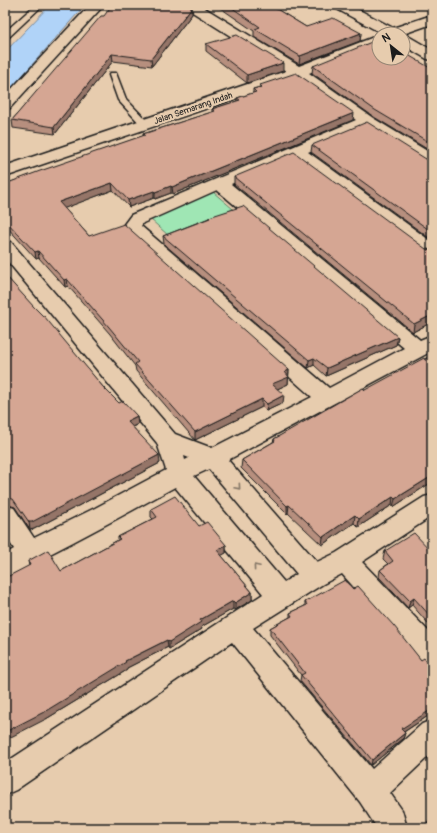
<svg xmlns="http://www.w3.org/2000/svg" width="437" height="833" viewBox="0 0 437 833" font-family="Pangolin,sans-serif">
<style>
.green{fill:#9fe6b4;stroke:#5e8168}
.water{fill:#b0d3f8;stroke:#758aa0}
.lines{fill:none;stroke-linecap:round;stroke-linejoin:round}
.lane-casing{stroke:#1c1c1c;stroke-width:3}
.street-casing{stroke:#1c1c1c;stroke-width:3}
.lane{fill:#e7ccae;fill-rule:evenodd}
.street{fill:#e7ccae;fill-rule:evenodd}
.wall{fill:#b78f7e;stroke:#1c1c1c}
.shaded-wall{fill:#957467;stroke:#1c1c1c}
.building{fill:#d5a693;stroke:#1c1c1c}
.oneway{stroke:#827465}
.labels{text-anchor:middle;stroke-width:4;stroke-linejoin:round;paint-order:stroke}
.far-street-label{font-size:9px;fill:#1c1c1c;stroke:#e7ccae}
</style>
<rect width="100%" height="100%" fill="#e7ccae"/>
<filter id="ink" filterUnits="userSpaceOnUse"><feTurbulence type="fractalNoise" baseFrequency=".025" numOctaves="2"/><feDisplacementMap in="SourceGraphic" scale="8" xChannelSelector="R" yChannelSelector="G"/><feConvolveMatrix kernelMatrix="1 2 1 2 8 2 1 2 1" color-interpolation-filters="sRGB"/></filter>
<g filter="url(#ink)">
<!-- green -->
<path class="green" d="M213 192 233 209 169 236 149 218Z"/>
<!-- water -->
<path class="water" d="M50 5H85L5 95V52Z"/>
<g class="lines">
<defs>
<g id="lane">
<path d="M35 5 42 6 8 38H5V32Z"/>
<path d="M110 73H116L126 99 148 122 149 124 148 126H142L118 100 109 75Z"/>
</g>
<g id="street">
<path d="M90 5H104L10 108 5 110V96Z"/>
<path d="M184 5H200L299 66 379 35V44L309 73 373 118 432 154V166L426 165 366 127 308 152 432 242V257L425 255 294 157 231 184 420 340 432 335V351L228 460 317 562 336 553 424 497 432 495V516L362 562 432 635V666L422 663 342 574 323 584 253 628 372 769 422 724 432 720V753L390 793 402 810 407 828H377L360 802 232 642 16 790 5 795V763L263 594 175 487C133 510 91 533 48 555 34 562 20 572 5 578V554L14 549 5 535V505L14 508 34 538 95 508 166 470 157 443 5 258V240L11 242 175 434 212 448 312 397 122 227 131 215 356 120 296 78 5 177V166L286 71 186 8ZM217 190 404 348 329 388 141 226 143 223ZM184 456 189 458 185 460ZM209 469 297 574 284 582 194 476Z"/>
<path d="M333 5H350L393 28 432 15V24L403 34H383L335 8Z"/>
<path d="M403 35 408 36 432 50V60L427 59 403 45Z"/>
</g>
</defs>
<!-- lane casing -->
<use href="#lane" class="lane-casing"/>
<!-- street casing -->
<use href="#street" class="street-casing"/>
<!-- lane -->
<use href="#lane" class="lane"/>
<!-- street -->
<use href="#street" class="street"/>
</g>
<!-- wall -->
<g class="wall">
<path d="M216 5H270L306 27 361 33 360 41 299 64 254 37V31Z"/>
<path d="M192 7V14L152 66 113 61 55 134 13 128 12 120 104 16Z"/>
<path d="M206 44 283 71 247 83 206 51Z"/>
<path d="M379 58 432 69V152L374 117 312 73 313 66Z"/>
<path d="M260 85 353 120 173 194 171 193 155 199 154 198 129 207 113 190 64 208 89 236 289 370 288 384 277 389 283 403 266 411 262 407 195 440 136 371 135 366 110 334 68 286 65 287 39 258 36 259 5 225V184L143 136V134L212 112V109L237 101V98L253 93V89L260 87Z"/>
<path d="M312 145 432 160V240L311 152Z"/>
<path d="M234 177 426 249 432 250V322L413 332 234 184Z"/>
<path d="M209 217 398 337 396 345 326 376 314 365 308 368 164 244 163 236 209 218Z"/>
<path d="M5 275 103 387 119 403 137 416 138 424 133 427 160 463 34 529 30 530 15 507 5 504Z"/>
<path d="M432 355V482L393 507 392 505 358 527 354 523 322 545 288 513 287 514 241 468 242 460 273 442 274 439Z"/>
<path d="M151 509 199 526 226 545V553L221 555 252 592V600L235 610 233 609 201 627 202 629 169 649 168 647 127 668V670L46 719 29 566 28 561 61 571 118 540V537L153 519 151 517Z"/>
<path d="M385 551 432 552V628L412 605 408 608 379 577 380 570 388 564 383 559Z"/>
<path d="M353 589 421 660 432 668V712L431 714 404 732 405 733 403 739 371 765 300 681 301 675 270 635V628L290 617V613L305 606V602Z"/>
<path d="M432 818V828H427L426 826 428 821Z"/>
</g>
<!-- shaded-wall -->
<g class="shaded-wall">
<path d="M192 7V14L152 66 151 59Z"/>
<path d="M361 33 360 41 299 64 300 56Z"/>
<path d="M112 54 113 61 55 134 54 127Z"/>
<path d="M283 63V71L247 83V75Z"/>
<path d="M354 113 353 120 173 194 172 187Z"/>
<path d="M112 183 113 190 60 210 59 202Z"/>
<path d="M171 186V193L155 199V192Z"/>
<path d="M154 191V198L129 207 128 200Z"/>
<path d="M38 251 39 258 36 259 35 252Z"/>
<path d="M67 279 68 286 65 287 64 280Z"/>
<path d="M432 315V322L413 332 414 324Z"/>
<path d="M398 337 396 345 326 376 327 368Z"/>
<path d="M314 358V365L308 368 309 360Z"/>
<path d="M289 370 288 384 271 392 272 384 285 372Z"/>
<path d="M284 395 283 403 266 411 267 404Z"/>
<path d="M262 399V407L195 440V432Z"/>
<path d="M137 416 138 424 128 429 127 421Z"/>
<path d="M159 455 160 463 34 529 30 530 29 522Z"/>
<path d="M432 476V482L393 507 395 499Z"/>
<path d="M393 497 392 505 358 527 359 519Z"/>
<path d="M289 505 288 513 287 514V506Z"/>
<path d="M355 515 354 523 322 545 323 537Z"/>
<path d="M5 533 7 541 5 542Z"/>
<path d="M226 545V553L217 558V550Z"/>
<path d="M252 592V600L235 610V603Z"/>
<path d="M414 598 412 605 408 608 410 601Z"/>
<path d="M233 601V609L201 627 202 629 169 649V642L200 620Z"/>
<path d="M167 640 168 647 127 668V670L46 719 5 740V732L125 661Z"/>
<path d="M432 705V712L431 714 399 735 401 729Z"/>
<path d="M405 733 403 739 371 765 372 760Z"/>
</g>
<!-- building -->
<g class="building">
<path d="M112 5H189L192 7 151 59 112 54 54 127 12 120 101 16H104Z"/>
<path d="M228 5H270L306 27 333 18 361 33 300 56 255 29 260 27Z"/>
<path d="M237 35 283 63 247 75 206 44Z"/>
<path d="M374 41 379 44V58H403V52L432 69V144L375 110 313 66Z"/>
<path d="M296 73 354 113 172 187 171 186 155 192 154 191 128 200 112 183 59 202 89 236 124 224 289 370 285 372 289 377 272 384 284 395 267 404 262 399 195 432 135 364 138 362 109 327 67 279 64 280 38 251 35 252 5 220V184L40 171 145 135 143 134 215 111 212 109 240 100 237 98 256 92 253 89 262 87 260 85Z"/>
<path d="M367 122 426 159 432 160V232L312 145Z"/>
<path d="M294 152 426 249 432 250V315L414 324 234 177Z"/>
<path d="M243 206 398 337 327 368 314 358 309 360 163 236 210 218 209 217Z"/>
<path d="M5 275 34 307 43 316H44L103 387 119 403 123 401 137 416 127 421 159 455 32 522H29L13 499 5 497Z"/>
<path d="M432 355V476L395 499 393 497 359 519 355 515 323 537 289 505 287 506 242 460 275 441 274 439 363 388 365 390 424 358 425 360Z"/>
<path d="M175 496 199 526 207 522 226 545 217 550 252 592 235 603 233 601 200 620 201 622 169 642 167 640 125 661 126 662 44 712 5 732V578L30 565 28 561 48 550 61 571 120 539 118 537 157 517 151 509Z"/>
<path d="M414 533 432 552V618L414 598 410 601 380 570 393 561 385 551Z"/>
<path d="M345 580 353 589 358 586 394 626 421 660 424 658 432 668V705L431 706 432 707V709L401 729 405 733 372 760 301 675 305 673 270 628 292 616 290 613 307 605 305 602Z"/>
<path d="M432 818V826L428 821Z"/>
</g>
<!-- one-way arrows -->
<defs><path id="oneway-chevron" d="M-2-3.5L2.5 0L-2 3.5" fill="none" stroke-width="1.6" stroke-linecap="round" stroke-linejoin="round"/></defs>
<g class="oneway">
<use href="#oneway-chevron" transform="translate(238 487) rotate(49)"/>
<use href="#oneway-chevron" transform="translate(256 567) rotate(-130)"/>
</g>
</g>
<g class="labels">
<!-- far-street labels -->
<g class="far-street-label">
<text transform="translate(193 108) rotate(-19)" y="3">Jalan Semarang Indah</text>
</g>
</g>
<!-- margin -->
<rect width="437" height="833" fill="none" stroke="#e7ccae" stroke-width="20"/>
<rect x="10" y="10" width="417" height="813" fill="none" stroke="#1c1c1c" stroke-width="1.5" filter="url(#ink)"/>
<!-- north arrow -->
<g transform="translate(391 46) rotate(330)"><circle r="19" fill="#e7ccae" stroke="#968674"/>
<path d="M0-3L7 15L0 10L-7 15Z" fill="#1c1c1c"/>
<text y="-6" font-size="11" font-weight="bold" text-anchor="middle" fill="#1c1c1c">N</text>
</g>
</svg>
